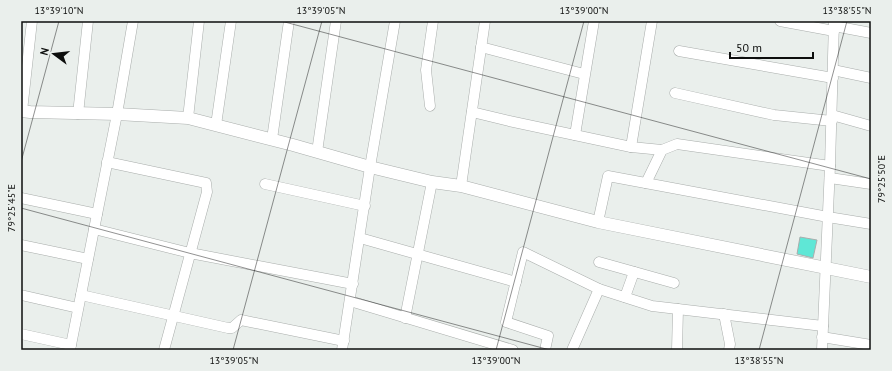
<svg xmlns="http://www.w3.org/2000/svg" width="892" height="371" viewBox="0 0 892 371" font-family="'PT Sans',sans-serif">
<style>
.building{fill:#5fe7d6;stroke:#a9aead}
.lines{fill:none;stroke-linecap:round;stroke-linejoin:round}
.minor-casing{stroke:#a9adab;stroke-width:11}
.tertiary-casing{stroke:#a9adab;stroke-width:13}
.minor{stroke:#fff;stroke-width:10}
.tertiary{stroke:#fff;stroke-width:12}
.ticks{fill:none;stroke:#0d0e0d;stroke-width:1;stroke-opacity:0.45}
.neatline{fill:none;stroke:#0d0e0d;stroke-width:1.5}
.ticks-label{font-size:10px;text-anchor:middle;fill:#0d0e0d}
</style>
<rect width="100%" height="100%" fill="#eaefec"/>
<!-- building -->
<path class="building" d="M800 237 817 240 813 258 797 254Z"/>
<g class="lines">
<defs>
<g id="minor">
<path d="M780 21 834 31"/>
<path d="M834 26 871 33"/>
<path d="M481 47 584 74"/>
<path d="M679 51 833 78"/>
<path d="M833 70 871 78"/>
<path d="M675 93 774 115 832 121"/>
<path d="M430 106 426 70 433 21"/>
<path d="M22 111 32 21"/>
<path d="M472 112 509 121 631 147 662 150 677 144 830 166"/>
<path d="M78 114 88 21"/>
<path d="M832 115 871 126"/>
<path d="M188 118 199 21"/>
<path d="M216 125 231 21"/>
<path d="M575 135 594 21"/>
<path d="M272 139 289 21"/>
<path d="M631 147 652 21"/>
<path d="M317 152 336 21"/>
<path d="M107 162 206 183 207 192 164 350"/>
<path d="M830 178 871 184"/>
<path d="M646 183 662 150"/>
<path d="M265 184 365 206"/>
<path d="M461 186 485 21"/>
<path d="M21 198 97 214"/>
<path d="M598 222 608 176 828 217 871 224"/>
<path d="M94 229 190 253 353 284"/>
<path d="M360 238 516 282"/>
<path d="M21 245 88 259"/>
<path d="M599 262 674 283"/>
<path d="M21 295 78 308"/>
<path d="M81 295 228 328H232L241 320 344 341"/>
<path d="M625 297 634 272"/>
<path d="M350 301 513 350"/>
<path d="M724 314 730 344 729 350"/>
<path d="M405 318 432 182"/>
<path d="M21 334 71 345"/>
<path d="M822 337 871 345"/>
<path d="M70 350 117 114 133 21"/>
<path d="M342 350 370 167 395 21"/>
<path d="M545 350 548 336 506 322 523 252 599 289 652 306 823 326"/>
<path d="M572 350 599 289"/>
<path d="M677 350 678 309"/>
<path d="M822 350 830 166 834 21"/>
</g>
<path id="tertiary" d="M21 111 30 112 117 114 188 118 293 145 370 167 432 182 461 186 598 222 871 277"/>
</defs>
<!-- minor casing -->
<use href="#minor" class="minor-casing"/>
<!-- tertiary casing -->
<use href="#tertiary" class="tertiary-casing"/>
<!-- minor -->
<use href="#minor" class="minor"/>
<!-- tertiary -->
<use href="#tertiary" class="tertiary"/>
</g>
<!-- ticks -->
<path class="ticks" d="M281 21 871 179M21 162 59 21M21 208 550 350M233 350 322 21M496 350 584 21M759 350 847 21"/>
<!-- border -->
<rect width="892" height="371" fill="none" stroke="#eaefec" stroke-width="44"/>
<!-- north arrow -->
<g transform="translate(54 54) rotate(285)" stroke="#eaefec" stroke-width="3" paint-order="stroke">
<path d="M0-3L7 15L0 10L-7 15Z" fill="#0d0e0d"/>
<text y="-6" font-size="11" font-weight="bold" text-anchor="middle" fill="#0d0e0d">N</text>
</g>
<!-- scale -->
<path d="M730 52v6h83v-6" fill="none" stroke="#0d0e0d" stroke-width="2"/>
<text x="736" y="52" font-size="12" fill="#0d0e0d" stroke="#eaefec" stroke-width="3" paint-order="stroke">50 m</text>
<rect x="22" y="22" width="848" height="327" class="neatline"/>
<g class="ticks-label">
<text x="59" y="14">13°39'10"N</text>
<text x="321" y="14">13°39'05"N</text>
<text x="584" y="14">13°39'00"N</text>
<text x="847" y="14">13°38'55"N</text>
<text transform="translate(881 179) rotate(-90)" y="4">79°25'50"E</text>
<text transform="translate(11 208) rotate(-90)" y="4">79°25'45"E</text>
<text x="234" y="364">13°39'05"N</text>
<text x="496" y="364">13°39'00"N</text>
<text x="759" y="364">13°38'55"N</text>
</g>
</svg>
